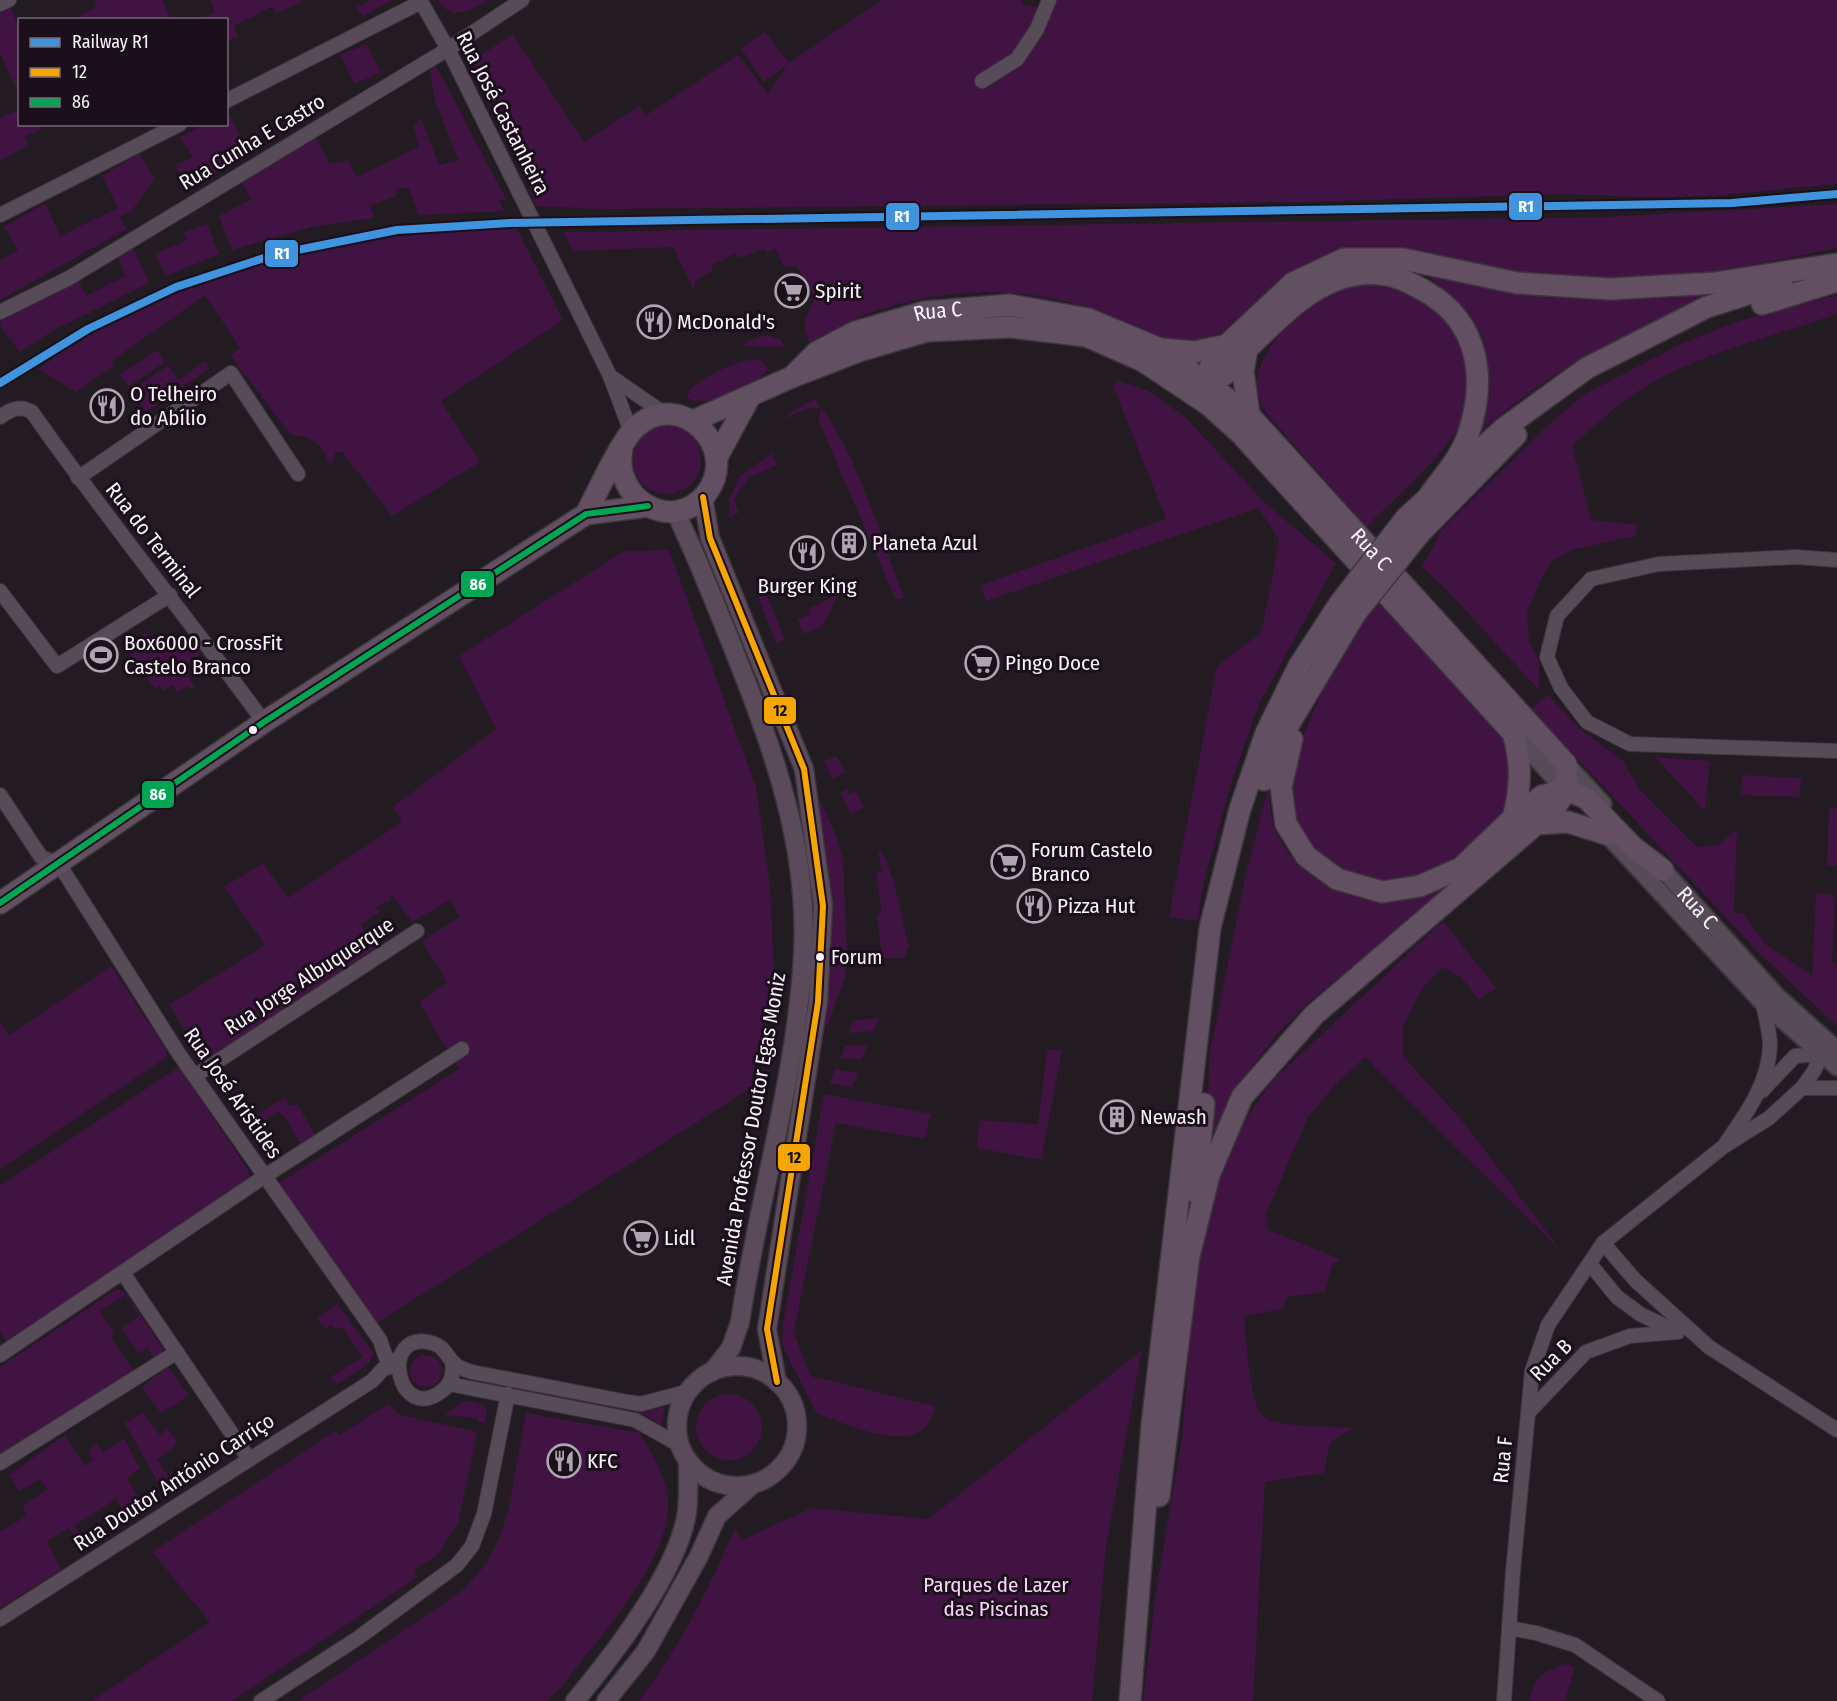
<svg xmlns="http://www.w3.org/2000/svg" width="1837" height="1701" viewBox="0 0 1837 1701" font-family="'Fira Sans Condensed',sans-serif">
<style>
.green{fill:#411343}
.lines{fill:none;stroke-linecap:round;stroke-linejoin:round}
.minor-casing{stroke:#3b363b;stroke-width:16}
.tertiary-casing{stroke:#3b363b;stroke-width:20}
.secondary-casing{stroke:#3b363b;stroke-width:21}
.primary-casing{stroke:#3b363b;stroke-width:24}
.minor{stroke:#584b58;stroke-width:14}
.tertiary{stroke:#584b58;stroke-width:16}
.secondary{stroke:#5a4a5a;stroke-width:18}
.primary{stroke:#624f62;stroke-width:21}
.primary-bridge-casing{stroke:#3b363b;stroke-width:24;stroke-linecap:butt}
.primary-bridge{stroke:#624f62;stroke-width:21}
.bus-1-casing{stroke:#1b0f1b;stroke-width:10}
.bus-2-casing{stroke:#1b0f1b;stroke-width:10}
.bus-1{stroke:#f7a600;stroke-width:6}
.bus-2{stroke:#00a651;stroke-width:6}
.rail-1-casing{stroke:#1b0f1b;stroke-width:12}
.rail-1{stroke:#4094de;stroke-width:8}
.bus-dot{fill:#faf1fa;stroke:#1b0f1b;stroke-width:2}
.labels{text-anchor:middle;stroke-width:6;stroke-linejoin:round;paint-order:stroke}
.bus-label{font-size:20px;fill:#faf1fa;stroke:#1b0f1b;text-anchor:start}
.street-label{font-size:21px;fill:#faf1fa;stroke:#1b0f1b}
.poi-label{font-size:21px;fill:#faf1fa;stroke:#1b0f1b;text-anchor:start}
.park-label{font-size:21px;fill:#f9d5f9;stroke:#1b0f1b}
.line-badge{stroke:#1b0f1b;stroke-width:2}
.badge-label{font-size:16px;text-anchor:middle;font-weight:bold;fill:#fff}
.pale-badge-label{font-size:16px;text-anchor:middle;font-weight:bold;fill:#111}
</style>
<rect width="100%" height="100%" fill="#221b22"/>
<!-- green -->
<g class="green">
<path d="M94 0H162L171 19 88 20 78 16 97 7Z"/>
<path d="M210 0H302L303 2 276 13 271 7 234 26 238 37 227 41 226 20 198 19 215 12Z"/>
<path d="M371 0H392L363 16 356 7Z"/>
<path d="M437 0H488C470 12 452 21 437 0Z"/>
<path d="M881 0H1023L1021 4 1045 9 1049 0H1837V184L1711 196 1641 197 1565 194 1302 202 603 209 536 206 529 189 534 182 474 65 475 59 513 34 584 142 639 106 645 116 738 55 768 94 788 64 763 82 741 48 765 32 789 63Z"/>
<path d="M10 6 19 28V94L0 53V11Z"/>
<path d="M367 44 381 72 355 84 340 55Z"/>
<path d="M435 64 506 199 499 201 504 211 419 215 408 187 396 190V197L370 205 374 218 311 227 232 250 219 216 251 199 240 179 313 133 330 164 348 160 356 177 419 147 413 126 421 119 439 165 458 160 435 101 429 66Z"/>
<path d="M19 110 20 124 39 125 42 129 24 137 28 145 0 161V117Z"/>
<path d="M227 111 248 151 187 192 176 165 193 157 180 138 202 125 226 124Z"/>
<path d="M139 154 155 179 133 209 119 218 127 229 0 300V260L18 250 4 227 45 203 60 236 118 208 102 176Z"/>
<path d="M1837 204V248L1706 275 1587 281 1349 251C1331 254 1317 258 1302 267 1259 293 1248 334 1191 341 1155 346 1125 320 1093 309 1020 285 941 287 870 313 849 320 829 335 810 345L804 324 815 297 796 266 784 267 775 248 767 252 764 249 738 258 736 253 711 266 713 270 695 281 694 291 673 247 573 251 563 232 1606 217Z"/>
<path d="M207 224 219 254 166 276 155 254 187 240 183 233Z"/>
<path d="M517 229 563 320 441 401 480 462 392 516 342 452 335 453 331 468C322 444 316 438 290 434L230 355 240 348 205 295 112 361 114 366 76 392 38 369C177 271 349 231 517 229Z"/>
<path d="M131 243 149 283 54 330 20 352 0 326 3 314 77 278 86 296 125 276 117 252Z"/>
<path d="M1402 271 1529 293 1712 295C1626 332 1542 375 1472 439L1485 395V350L1469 318 1447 292 1428 276Z"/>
<path d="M1363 284C1374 284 1390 282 1400 286 1417 292 1442 315 1451 330 1465 352 1475 383 1467 409 1454 449 1396 497 1366 527L1262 408C1260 401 1257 393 1257 386 1255 352 1302 305 1332 292 1341 288 1353 286 1363 284Z"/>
<path d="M1837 295V314C1773 337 1702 352 1643 388 1617 404 1595 425 1572 446L1591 520 1638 525 1635 536 1572 550 1551 562 1536 589 1527 613 1529 642 1539 661V690L1443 586 1422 567 1441 531 1548 425 1585 394 1683 343 1739 321Z"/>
<path d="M767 335 780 339 784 347 742 346 747 341Z"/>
<path d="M157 350 165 362 128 387 120 375Z"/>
<path d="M756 359 763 362 768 369C752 389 711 409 687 398L689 391C705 375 733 362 756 359Z"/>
<path d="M205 361 210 368 146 412 131 391 168 365 179 380Z"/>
<path d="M1117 380 1148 391 1183 415 1265 503 1336 563 1259 704 1231 783 1205 877 1197 921 1169 917 1217 666 1261 633 1279 542 1278 537 1258 508 986 601 981 585 1166 519 1113 386Z"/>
<path d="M814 399C857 448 880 537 904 598L896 600 819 422 821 408H809L777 421Z"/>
<circle cx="667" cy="460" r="34"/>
<path d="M772 453 777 465 749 477 734 499 739 513 729 517V500L740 476Z"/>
<path d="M669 550 756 787 770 886 774 972 750 1089 373 1325 279 1183 459 1069 419 1002 447 982 422 941 460 917 450 900 412 922 392 895 390 901 376 907 379 912 361 925 377 947 213 1058 202 1057 169 1005 265 945 224 887 263 863 288 898 402 822 393 807 496 729 459 656 624 551Z"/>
<path d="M765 591 785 640 776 643 757 593Z"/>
<path d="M838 595 822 627 803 634 797 619 811 614 809 608Z"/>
<path d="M1377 599 1502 738 1510 760 1511 782 1504 808 1493 826 1461 855 1443 868 1418 877 1376 882 1337 879 1306 856 1281 787 1328 678Z"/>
<path d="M147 632 162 654 186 639 201 654 182 668 196 689 186 687 178 692 172 685 163 691 160 685 155 689 125 646Z"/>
<path d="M1548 694 1580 729 1623 761 1639 789 1697 847 1718 845 1737 829 1734 912 1744 914 1765 944 1812 976 1816 893 1835 895 1832 961 1837 964V1026L1761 955 1531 709Z"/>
<path d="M837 756 845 773 832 779 824 761Z"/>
<path d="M1655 757 1710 761 1705 811Z"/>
<path d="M1742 775 1801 778 1800 797 1741 795Z"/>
<path d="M1268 788C1270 800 1270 813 1273 824 1288 872 1350 908 1399 900 1417 897 1435 889 1452 883 1421 908 1392 934 1362 960 1349 971 1335 981 1322 991 1269 1036 1231 1087 1207 1153L1209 1056 1246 874Z"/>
<path d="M847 789 849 794 856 791 864 807 851 814 840 792Z"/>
<path d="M821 802 837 838 843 860 847 953 845 976 828 1025 823 1024C826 1001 830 978 831 955 833 903 825 853 816 803Z"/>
<path d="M1829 808H1837V866L1827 865Z"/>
<path d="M881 851C898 884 899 911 909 945L904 958H882L877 915 882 913 876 873 882 872 878 852Z"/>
<path d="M1443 921 1496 988 1479 1000 1461 977 1442 967 1422 989 1403 1025V1056L1465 1124 1561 1251 1365 1057 1335 1085 1308 1117 1266 1214 1268 1230 1340 1259 1332 1265 1325 1292 1287 1297 1284 1308 1244 1317C1246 1337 1250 1405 1263 1416 1276 1428 1335 1426 1354 1428L1330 1442 1324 1473 1265 1482 1253 1701H1143L1155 1598 1182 1438 1202 1204 1239 1129 1272 1081Z"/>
<path d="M111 966 167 1051 165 1058 0 1169V1021L9 1035Z"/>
<path d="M879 1018 874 1031 849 1033 853 1021Z"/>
<path d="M867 1045 862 1059 841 1058 845 1046Z"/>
<path d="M1047 1049 1062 1051 1041 1160 977 1148 979 1120 1038 1124Z"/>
<path d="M179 1067 248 1170 249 1177 245 1183 6 1341 0 1332V1186Z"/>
<path d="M835 1069 858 1073 852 1087 830 1083Z"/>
<path d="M824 1094 931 1114 924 1139 836 1123 794 1332 810 1376 935 1406C924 1463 852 1425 817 1414L782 1345 783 1324Z"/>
<path d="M285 1097 289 1106 297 1104 315 1134 300 1143 284 1116 277 1111 252 1131 245 1122Z"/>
<path d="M117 1289 124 1292 165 1351 154 1358 147 1348 139 1354 121 1328 139 1316 125 1295 100 1311 114 1332 110 1336 134 1371 0 1459V1367Z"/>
<path d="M337 1304 374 1354 369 1363 337 1384 331 1377 362 1357 343 1328 335 1329 331 1325 326 1329 316 1318Z"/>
<path d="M1142 1350 1106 1546 1092 1701H639C679 1647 709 1590 735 1528L742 1540 812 1508 928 1519Z"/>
<circle cx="426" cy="1371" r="16"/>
<path d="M168 1367 189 1395 161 1413 142 1387Z"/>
<path d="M486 1381 621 1407 620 1410 485 1384Z"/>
<circle cx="729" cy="1427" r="33"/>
<path d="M465 1401C475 1402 481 1402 487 1410L485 1423 477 1421V1418L444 1415Z"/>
<path d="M388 1404 401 1415 477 1432 458 1524 437 1555 414 1570 418 1577 232 1701H92L210 1622 152 1552 336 1430 340 1435Z"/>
<path d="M665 1406 661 1425 645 1415 634 1412 635 1409H656Z"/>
<path d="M142 1413 160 1435 167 1428 177 1441 174 1447 157 1460 172 1482 197 1469 199 1477 165 1496 125 1423Z"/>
<path d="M526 1413 640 1433C653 1455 665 1474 668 1500 673 1550 610 1626 580 1663 569 1676 560 1691 547 1701H298L462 1591 487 1563 501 1534 508 1511Z"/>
<path d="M65 1435 85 1466 93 1460 88 1450 97 1444 103 1452 124 1439 140 1468 127 1479 145 1507 128 1518 116 1499 74 1526 91 1545 83 1550 69 1528 47 1541 61 1570 0 1608V1532L26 1516 23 1506 47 1489 40 1479 19 1491 9 1475Z"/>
<path d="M1566 1664 1575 1667 1565 1701H1530C1533 1678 1544 1670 1566 1664Z"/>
</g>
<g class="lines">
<defs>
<g id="minor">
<path d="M420 0 448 49 579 313 610 376 631 432"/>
<path d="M0 4 9 0"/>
<path d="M982 81 1017 59 1037 29 1049 0"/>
<path d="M226 101 421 2"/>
<path d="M0 215 180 124"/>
<path d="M0 312 69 278 448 49 522 0"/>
<path d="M610 376 665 414"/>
<path d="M0 417C11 409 21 405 32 412 106 518 188 618 264 722"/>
<path d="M78 478 231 373 298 474"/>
<path d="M1837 560 1796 557 1659 564 1591 579 1557 616 1547 657 1561 688 1587 722 1630 744 1837 751"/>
<path d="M0 591 57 666 170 595"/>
<path d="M0 795 41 857 59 864 179 1054 380 1340 386 1358 398 1363"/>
<path d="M195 1076 417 931"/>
<path d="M1802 1088 1814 1071 1824 1049"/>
<path d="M1762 1091 1795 1056 1820 1054"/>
<path d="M1726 1143C1746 1114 1769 1083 1770 1045 1770 1032 1765 1016 1763 1003"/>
<path d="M1603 1243 1636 1281 1709 1347 1837 1430"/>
<path d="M1590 1264 1617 1297 1640 1314 1677 1332"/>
<path d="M123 1273 249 1459"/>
<path d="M0 1355 265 1176 462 1049"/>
<path d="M452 1362C454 1374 451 1384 442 1391 397 1426 378 1328 432 1343 443 1346 445 1353 452 1361 456 1367 465 1370 472 1372L628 1402 641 1404 689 1391"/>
<path d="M449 1384 635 1420 681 1446"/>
<path d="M1529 1412 1586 1352 1630 1336 1678 1332"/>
<path d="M0 1463 177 1352"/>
<path d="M0 1619 372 1381 383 1369 398 1365"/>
<path d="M1509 1628 1536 1633 1575 1645 1658 1701"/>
<path d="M261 1701 358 1638 457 1565 472 1546 484 1514 508 1394"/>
<path d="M1504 1701 1513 1571 1532 1371 1548 1325 1603 1243 1723 1147 1769 1118 1802 1088H1837"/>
</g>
<g id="tertiary">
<path d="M1513 733 1569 794"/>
<path d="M1566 764 1603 804"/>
<path d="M1599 826 1763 1003 1837 1067"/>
<path id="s1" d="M1655 861 1777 996 1837 1050"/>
</g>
<g id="secondary">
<path d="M703 497 710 538 804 769 823 906 818 1002 767 1329 777 1382"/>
<path d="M675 511C697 557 716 605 735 653 774 752 809 847 803 956 796 1078 758 1201 740 1322L731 1348 712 1372"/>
<circle cx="737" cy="1426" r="60"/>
<path d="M575 1701C614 1654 678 1572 687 1512 689 1495 688 1477 688 1461"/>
<path d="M606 1701 646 1651 699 1556 717 1516 753 1484"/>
</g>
<g id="primary">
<path d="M1762 304 1837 281"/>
<path d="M1162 349 1195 352 1227 345"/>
<path d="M1247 349 1243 371 1249 415"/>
<path id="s2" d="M792 377 817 352 855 332 924 312 1010 305 1088 319 1160 349 1249 415 1566 764V790L1555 808 1314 1015 1242 1097 1209 1175 1188 1260"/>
<path d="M1198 379C1206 381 1217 380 1224 375 1234 368 1240 355 1249 347 1285 313 1324 269 1379 274 1397 275 1410 283 1425 291 1481 323 1487 382 1467 438 1459 459 1442 478 1429 496"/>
<path d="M1208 393 1206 381 1211 365 1227 345 1293 283 1344 259H1403L1517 283 1610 289 1715 283 1837 264"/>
<path d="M693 421 792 377 859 351 927 331 1010 327 1086 336 1143 361 1209 405 1241 434 1513 733C1522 763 1521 788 1513 818"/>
<path d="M717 457 749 398"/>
<path d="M586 514C597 493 621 440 636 427 679 387 742 448 706 494 672 535 612 499 622 449"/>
<path d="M1406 518 1503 429 1587 368 1707 307 1782 283"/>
<path d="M1420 533 1516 435"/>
<path d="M1292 739 1281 787 1286 824 1306 856 1337 879 1382 892 1420 886 1461 868 1513 818 1542 796 1566 790 1586 798 1632 846 1663 870"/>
<path d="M1264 780 1283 734 1355 614"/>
<path d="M1537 824 1568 822 1606 834"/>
<path d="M0 903 264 722 586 514 648 506"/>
<path d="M1195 1192 1204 1104"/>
<path d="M1159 1496 1190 1247"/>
<path d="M1130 1701 1152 1425 1210 928 1240 809 1266 733 1299 666 1340 603"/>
</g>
</defs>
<!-- minor casing -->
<use href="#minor" class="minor-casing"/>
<!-- tertiary casing -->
<use href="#tertiary" class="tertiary-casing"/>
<!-- secondary casing -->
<use href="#secondary" class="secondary-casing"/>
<!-- primary casing -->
<use href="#primary" class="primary-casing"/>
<!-- minor -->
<use href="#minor" class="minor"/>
<!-- tertiary -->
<use href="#tertiary" class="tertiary"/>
<!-- secondary -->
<use href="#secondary" class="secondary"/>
<!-- primary -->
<use href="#primary" class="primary"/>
<defs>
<g id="primary-bridge">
<path d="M1340 603 1406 518"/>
<path d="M1355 614 1420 533"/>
</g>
</defs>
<!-- primary-bridge casing -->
<use href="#primary-bridge" class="primary-bridge-casing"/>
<!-- primary-bridge -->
<use href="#primary-bridge" class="primary-bridge"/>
<defs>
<path id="bus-1" d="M703 497 710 538 804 769 823 906 818 1002 767 1329 777 1382"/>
<path id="bus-2" d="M0 903 264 722 586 514 648 506"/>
</defs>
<!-- bus-1 casing -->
<use href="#bus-1" class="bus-1-casing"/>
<!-- bus-2 casing -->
<use href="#bus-2" class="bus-2-casing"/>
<!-- bus-1 -->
<use href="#bus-1" class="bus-1"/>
<!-- bus-2 -->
<use href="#bus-2" class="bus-2"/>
<defs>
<path id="rail-1" d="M0 383 88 329 176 287 273 255 397 230 510 223 1732 203 1837 194"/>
</defs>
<!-- rail-1 casing -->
<use href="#rail-1" class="rail-1-casing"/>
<!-- rail-1 -->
<use href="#rail-1" class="rail-1"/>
</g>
<!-- icons -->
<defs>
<symbol id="supermarket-ring" viewBox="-11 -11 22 22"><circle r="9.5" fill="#1b0f1b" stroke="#aea6ae" stroke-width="1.5"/><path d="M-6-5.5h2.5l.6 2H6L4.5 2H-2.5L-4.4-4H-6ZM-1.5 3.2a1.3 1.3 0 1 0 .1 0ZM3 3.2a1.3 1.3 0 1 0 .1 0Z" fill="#aea6ae"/></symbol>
<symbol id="restaurant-ring" viewBox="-11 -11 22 22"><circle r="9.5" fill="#1b0f1b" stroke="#aea6ae" stroke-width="1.5"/><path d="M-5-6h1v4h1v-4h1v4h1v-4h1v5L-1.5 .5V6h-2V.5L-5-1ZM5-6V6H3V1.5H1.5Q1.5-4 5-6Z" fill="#aea6ae"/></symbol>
<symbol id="building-ring" viewBox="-11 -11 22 22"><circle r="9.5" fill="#1b0f1b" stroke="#aea6ae" stroke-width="1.5"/><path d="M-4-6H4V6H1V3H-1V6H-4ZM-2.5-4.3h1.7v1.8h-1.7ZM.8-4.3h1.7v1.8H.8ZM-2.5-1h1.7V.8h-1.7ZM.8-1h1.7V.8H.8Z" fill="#aea6ae"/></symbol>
<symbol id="stadium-ring" viewBox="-11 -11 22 22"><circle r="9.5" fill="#1b0f1b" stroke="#aea6ae" stroke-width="1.5"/><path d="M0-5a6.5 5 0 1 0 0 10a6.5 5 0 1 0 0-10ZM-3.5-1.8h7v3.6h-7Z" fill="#aea6ae"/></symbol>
</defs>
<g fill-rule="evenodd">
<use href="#supermarket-ring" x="773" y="272" width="38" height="38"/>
<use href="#restaurant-ring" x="635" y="303" width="38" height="38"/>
<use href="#restaurant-ring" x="88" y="387" width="38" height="38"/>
<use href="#building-ring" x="830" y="524" width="38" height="38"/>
<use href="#restaurant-ring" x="788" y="534" width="38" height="38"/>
<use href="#stadium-ring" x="82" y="636" width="38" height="38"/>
<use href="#supermarket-ring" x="963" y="644" width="38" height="38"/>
<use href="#supermarket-ring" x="989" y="843" width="38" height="38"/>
<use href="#restaurant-ring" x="1015" y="887" width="38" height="38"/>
<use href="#building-ring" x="1098" y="1098" width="38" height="38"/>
<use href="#supermarket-ring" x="622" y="1219" width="38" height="38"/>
<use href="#restaurant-ring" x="545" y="1442" width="38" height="38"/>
</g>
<!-- markers -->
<g class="bus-dot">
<circle cx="253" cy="730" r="5"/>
<circle cx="820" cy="957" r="5"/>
</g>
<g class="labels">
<!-- bus labels -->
<g class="bus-label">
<text x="831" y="964">Forum</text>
</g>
<!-- street labels -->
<g class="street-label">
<text transform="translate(503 113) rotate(63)" y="7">Rua José Castanheira</text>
<text transform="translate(252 142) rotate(-31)" y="7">Rua Cunha E Castro</text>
<text dy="7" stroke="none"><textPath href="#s2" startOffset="164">Rua C</textPath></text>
<text transform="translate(153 540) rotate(52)" y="7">Rua do Terminal</text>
<text dy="7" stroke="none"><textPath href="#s2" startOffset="686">Rua C</textPath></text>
<text dy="7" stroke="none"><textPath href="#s1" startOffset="63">Rua C</textPath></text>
<text transform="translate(309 976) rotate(-33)" y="7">Rua Jorge Albuquerque</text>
<text transform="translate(233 1093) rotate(55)" y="7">Rua José Aristides</text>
<text transform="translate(751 1129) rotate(-80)" y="7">Avenida Professor Doutor Egas Moniz</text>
<text transform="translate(1551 1360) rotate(-45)" y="7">Rua B</text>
<text transform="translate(1503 1460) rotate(-84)" y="7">Rua F</text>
<text transform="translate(174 1482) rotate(-33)" y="7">Rua Doutor António Carriço</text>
</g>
<!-- poi labels -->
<g class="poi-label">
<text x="815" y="298">Spirit</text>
<text x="677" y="329">McDonald's</text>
<text x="130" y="401">O Telheiro<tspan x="130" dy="24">do Abílio</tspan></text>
<text x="872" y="550">Planeta Azul</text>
<text x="807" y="593" text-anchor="middle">Burger King</text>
<text x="124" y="650">Box6000 - CrossFit<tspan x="124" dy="24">Castelo Branco</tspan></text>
<text x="1005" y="670">Pingo Doce</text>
<text x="1031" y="857">Forum Castelo<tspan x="1031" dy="24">Branco</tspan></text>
<text x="1057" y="913">Pizza Hut</text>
<text x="1140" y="1124">Newash</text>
<text x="664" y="1245">Lidl</text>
<text x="587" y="1468">KFC</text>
</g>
<!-- park labels -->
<g class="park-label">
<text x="996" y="1592">Parques de Lazer<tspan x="996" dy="24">das Piscinas</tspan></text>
</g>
</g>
<g class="line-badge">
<rect x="1508" y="192" width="35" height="29" rx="6" fill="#4094de"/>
<rect x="885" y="202" width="35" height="29" rx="6" fill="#4094de"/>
<rect x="264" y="239" width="35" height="29" rx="6" fill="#4094de"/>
<rect x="460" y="570" width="35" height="28" rx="6" fill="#00a651"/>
<rect x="763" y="696" width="34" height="29" rx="6" fill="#f7a600"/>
<rect x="141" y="780" width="34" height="29" rx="6" fill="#00a651"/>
<rect x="777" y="1143" width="34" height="29" rx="6" fill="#f7a600"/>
</g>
<g class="badge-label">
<text x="1526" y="212">R1</text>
<text x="902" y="222">R1</text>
<text x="282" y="259">R1</text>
<text x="478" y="590">86</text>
<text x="158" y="800">86</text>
</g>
<g class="pale-badge-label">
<text x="780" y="716">12</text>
<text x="794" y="1163">12</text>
</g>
<!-- legend -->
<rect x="18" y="18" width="210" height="108" fill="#1b0f1b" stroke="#746974" stroke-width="1.5"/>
<rect x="30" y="38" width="30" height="9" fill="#4094de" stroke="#746974" stroke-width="1.5"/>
<text x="72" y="48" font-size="18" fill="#faf1fa">Railway R1</text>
<rect x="30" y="68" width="30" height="9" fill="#f7a600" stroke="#746974" stroke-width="1.5"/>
<text x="72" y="78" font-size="18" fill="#faf1fa">12</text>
<rect x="30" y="98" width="30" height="9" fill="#00a651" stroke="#746974" stroke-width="1.5"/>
<text x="72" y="108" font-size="18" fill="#faf1fa">86</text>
</svg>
